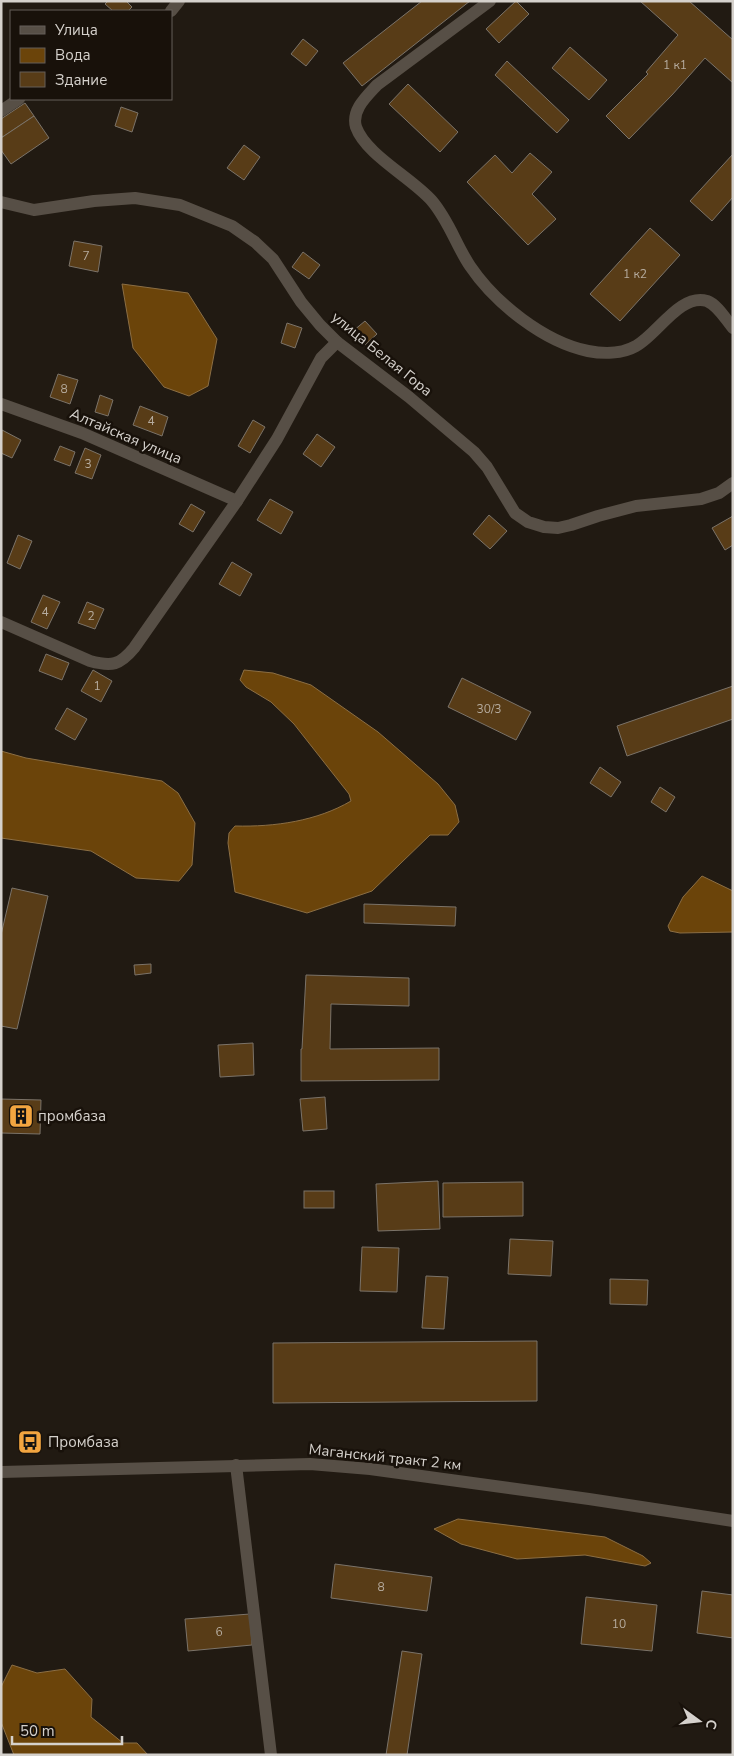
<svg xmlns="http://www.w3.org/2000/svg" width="734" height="1756" viewBox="0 0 734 1756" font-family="'Nunito Sans',sans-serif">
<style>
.water{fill:#6b440a;stroke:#8b6e44}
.building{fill:#583c17;stroke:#7b7369}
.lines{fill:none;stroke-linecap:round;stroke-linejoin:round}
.street{stroke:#574f46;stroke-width:12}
.secondary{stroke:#574f46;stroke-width:12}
.labels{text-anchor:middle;stroke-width:5;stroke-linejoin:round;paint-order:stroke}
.number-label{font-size:12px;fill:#b6ac9f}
.street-label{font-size:15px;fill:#d5d1cc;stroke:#18110a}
.poi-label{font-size:15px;fill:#d5d1cc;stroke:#18110a;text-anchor:start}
</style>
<rect width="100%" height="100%" fill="#211a12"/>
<!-- water -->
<g class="water">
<path d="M122 284 188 293 217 339 208 386 189 396 164 387 133 348Z"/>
<path d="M244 670 273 673 311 685 378 732 438 784 455 805 459 822 448 835H430L372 891 307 913 235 892 228 843 229 833 235 826C275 827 317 821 351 801L349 794 294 724 271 702 246 687 240 680Z"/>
<path d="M1 751 26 758 162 781 178 793 195 823 192 865 179 881 136 878 91 851 1 838Z"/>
<path d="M702 876 733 891V932L680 933 670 931 668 926 683 897Z"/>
<path d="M458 1519 605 1537 643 1556 651 1563 645 1566 585 1555 517 1559 461 1544 434 1529Z"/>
<path d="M12 1665 37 1673 65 1669 92 1699 91 1717 123 1743H137L148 1755H14L1 1722V1687Z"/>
</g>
<!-- building -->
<g class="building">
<path d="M108 1H126L132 7 128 11H113L105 4Z"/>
<path d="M422 1H470L362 86 343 63Z"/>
<path d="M516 1 529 14 499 43 486 29Z"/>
<path d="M640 1H689L733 40V83L705 58 672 95 629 139 606 116 648 74 646 72 678 35Z"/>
<path d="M303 39 318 51 306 66 291 54Z"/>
<path d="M570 47 607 80 589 100 552 68Z"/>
<path d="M507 61 569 120 557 133 495 75Z"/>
<path d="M408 84 458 132 440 152 389 104Z"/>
<path d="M25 103 34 116 1 138V119Z"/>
<path d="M121 107 138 113 132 132 115 126Z"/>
<path d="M34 116 49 138 11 164 1 150V138Z"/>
<path d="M244 145 260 157 244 180 227 168Z"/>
<path d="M530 153 552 172 532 194 556 219 528 245 467 182 495 155 512 173Z"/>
<path d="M733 154V197L712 221 690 201Z"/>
<path d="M650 228 680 255 620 321 590 294Z"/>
<path d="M74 241 102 246 98 272 69 266Z"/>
<path d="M303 252 320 265 309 279 292 267Z"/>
<path d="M365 321 377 334 365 345 353 331Z"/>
<path d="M287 323 302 328 295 348 281 343Z"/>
<path d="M58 374 78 380 70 404 50 397Z"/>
<path d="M100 395 113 400 108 416 95 412Z"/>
<path d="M140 406 168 417 162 436 133 425Z"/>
<path d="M253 420 265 427 250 453 238 446Z"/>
<path d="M2 430 21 440 12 458 1 453Z"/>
<path d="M317 434 335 447 321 467 303 454Z"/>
<path d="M60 446 75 452 70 466 54 460Z"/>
<path d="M85 448 101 455 92 479 75 473Z"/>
<path d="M270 499 293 512 281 534 257 520Z"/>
<path d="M191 504 205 512 193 532 179 524Z"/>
<path d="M489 515 507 531 490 549 473 534Z"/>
<path d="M733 516V545L725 550 712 528Z"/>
<path d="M18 535 32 541 20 569 7 563Z"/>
<path d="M232 562 252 574 240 596 219 584Z"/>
<path d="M43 595 60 602 47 629 31 622Z"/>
<path d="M87 602 104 609 95 629 78 623Z"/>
<path d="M46 654 69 663 62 680 39 671Z"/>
<path d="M93 670 112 681 101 702 81 691Z"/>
<path d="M462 678 531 712 516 740 448 707Z"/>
<path d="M733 686V719L627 756 617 726Z"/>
<path d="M67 708 87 719 75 740 55 729Z"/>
<path d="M600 767 621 782 611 797 590 783Z"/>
<path d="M660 787 675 797 666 812 651 802Z"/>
<path d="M12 888 48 896 17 1029 1 1026V935Z"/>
<path d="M364 904 456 907 455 926 364 923Z"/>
<path d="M151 964V973L135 975 134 965Z"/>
<path d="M306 975 409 978V1006L331 1004 330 1049 439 1048V1080L301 1081V1049H302Z"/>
<path d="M253 1043 254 1075 220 1077 218 1045Z"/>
<path d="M325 1097 327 1129 303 1131 300 1099Z"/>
<path d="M1 1099 41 1100 40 1134 1 1133Z"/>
<path d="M438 1181 440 1229 378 1231 376 1184Z"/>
<path d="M523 1182V1216L443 1217V1183Z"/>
<rect x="304" y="1191" width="30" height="17"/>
<path d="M510 1239 553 1241 551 1276 508 1274Z"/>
<path d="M362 1247 399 1248 397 1292 360 1291Z"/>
<path d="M426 1276 448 1277 444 1329 422 1328Z"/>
<path d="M610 1279 648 1280 647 1305 610 1304Z"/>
<path d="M537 1341V1401L273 1403V1343Z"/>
<path d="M335 1564 432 1577 427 1611 331 1598Z"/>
<path d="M702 1591 733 1595V1638L697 1633Z"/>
<path d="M586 1597 657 1605 652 1651 581 1644Z"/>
<path d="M250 1614 252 1645 188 1651 185 1619Z"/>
<path d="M402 1651 422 1654 407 1755H386Z"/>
</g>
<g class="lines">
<!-- street -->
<g class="street">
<path d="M490 1 377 85C367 96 351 110 356 127 366 155 412 178 432 201 449 221 456 245 470 266 495 303 544 342 588 351 603 354 622 354 636 346 657 335 680 293 707 301 718 305 726 320 733 328"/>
<path d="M171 11 179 1"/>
<path d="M1 111 19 99"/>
<path d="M1 202 34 210 94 201 135 198 180 205 232 226 255 242 273 259 301 302 320 325 337 342 409 397 474 452 487 467 515 513 528 522 544 527 558 528 571 525 598 516 636 506 701 499 719 493 733 483"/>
<path d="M1 404 82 433 237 501"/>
<path d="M1 622 90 661C112 667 120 665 134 648L237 501 277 439 321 358 337 342"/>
<path d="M236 1465 271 1755"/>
</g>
<!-- secondary -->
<path class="secondary" d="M1 1472 310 1464 370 1469 589 1499 733 1521"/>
</g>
<!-- icons -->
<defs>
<symbol id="building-square" viewBox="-11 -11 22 22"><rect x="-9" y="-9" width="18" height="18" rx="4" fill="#f2a540" stroke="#18110a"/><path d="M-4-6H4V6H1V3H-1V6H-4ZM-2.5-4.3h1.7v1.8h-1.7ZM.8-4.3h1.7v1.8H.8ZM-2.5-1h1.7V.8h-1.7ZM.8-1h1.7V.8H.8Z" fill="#111"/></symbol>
<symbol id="bus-square" viewBox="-11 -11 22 22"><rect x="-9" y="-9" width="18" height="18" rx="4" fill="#f2a540" stroke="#18110a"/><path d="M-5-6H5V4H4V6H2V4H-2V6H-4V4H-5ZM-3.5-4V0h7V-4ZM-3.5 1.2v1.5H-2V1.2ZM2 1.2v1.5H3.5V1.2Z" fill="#111"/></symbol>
</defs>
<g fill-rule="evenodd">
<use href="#building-square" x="7" y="1102" width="28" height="28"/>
<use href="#bus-square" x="16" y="1428" width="28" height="28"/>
</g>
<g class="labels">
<!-- number labels -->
<g class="number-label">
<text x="675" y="69">1 к1</text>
<text x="86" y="260">7</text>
<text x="635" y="278">1 к2</text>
<text x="64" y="393">8</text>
<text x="151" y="425">4</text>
<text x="88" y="468">3</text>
<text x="45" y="616">4</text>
<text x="91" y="620">2</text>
<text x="97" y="690">1</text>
<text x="489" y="713">30/3</text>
<text x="381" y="1591">8</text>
<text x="619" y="1628">10</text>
<text x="219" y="1636">6</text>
</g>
<!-- street labels -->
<g class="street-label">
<text transform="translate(382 354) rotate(39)" y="5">улица Белая Гора</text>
<text transform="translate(126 436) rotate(23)" y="5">Алтайская улица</text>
<text transform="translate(385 1457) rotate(6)" y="5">Маганский тракт 2 км</text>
</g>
<!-- poi labels -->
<g class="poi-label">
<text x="38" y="1121">промбаза</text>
<text x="48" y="1447">Промбаза</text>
</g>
</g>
<!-- border -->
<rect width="734" height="1756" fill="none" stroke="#d5d1cc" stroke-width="5"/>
<!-- legend -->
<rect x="10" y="10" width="162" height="90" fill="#18110a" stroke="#645e58"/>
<rect x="20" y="26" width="25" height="8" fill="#574f46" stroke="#645e58"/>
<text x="55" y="35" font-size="15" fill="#d5d1cc">Улица</text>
<rect x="20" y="48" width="25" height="15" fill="#6b440a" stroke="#645e58"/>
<text x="55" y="60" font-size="15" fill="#d5d1cc">Вода</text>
<rect x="20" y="72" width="25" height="15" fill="#583c17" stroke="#645e58"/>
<text x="55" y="85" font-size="15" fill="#d5d1cc">Здание</text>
<!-- north arrow -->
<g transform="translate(699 1721) rotate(105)" stroke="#18110a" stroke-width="4" paint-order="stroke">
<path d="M0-4L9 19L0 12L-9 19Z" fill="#d5d1cc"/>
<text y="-8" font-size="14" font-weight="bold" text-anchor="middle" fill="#d5d1cc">С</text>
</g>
<!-- scale -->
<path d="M12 1736v8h110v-8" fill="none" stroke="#d5d1cc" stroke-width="2.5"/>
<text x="20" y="1736" font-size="15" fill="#d5d1cc" stroke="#18110a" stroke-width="4" paint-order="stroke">50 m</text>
</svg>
